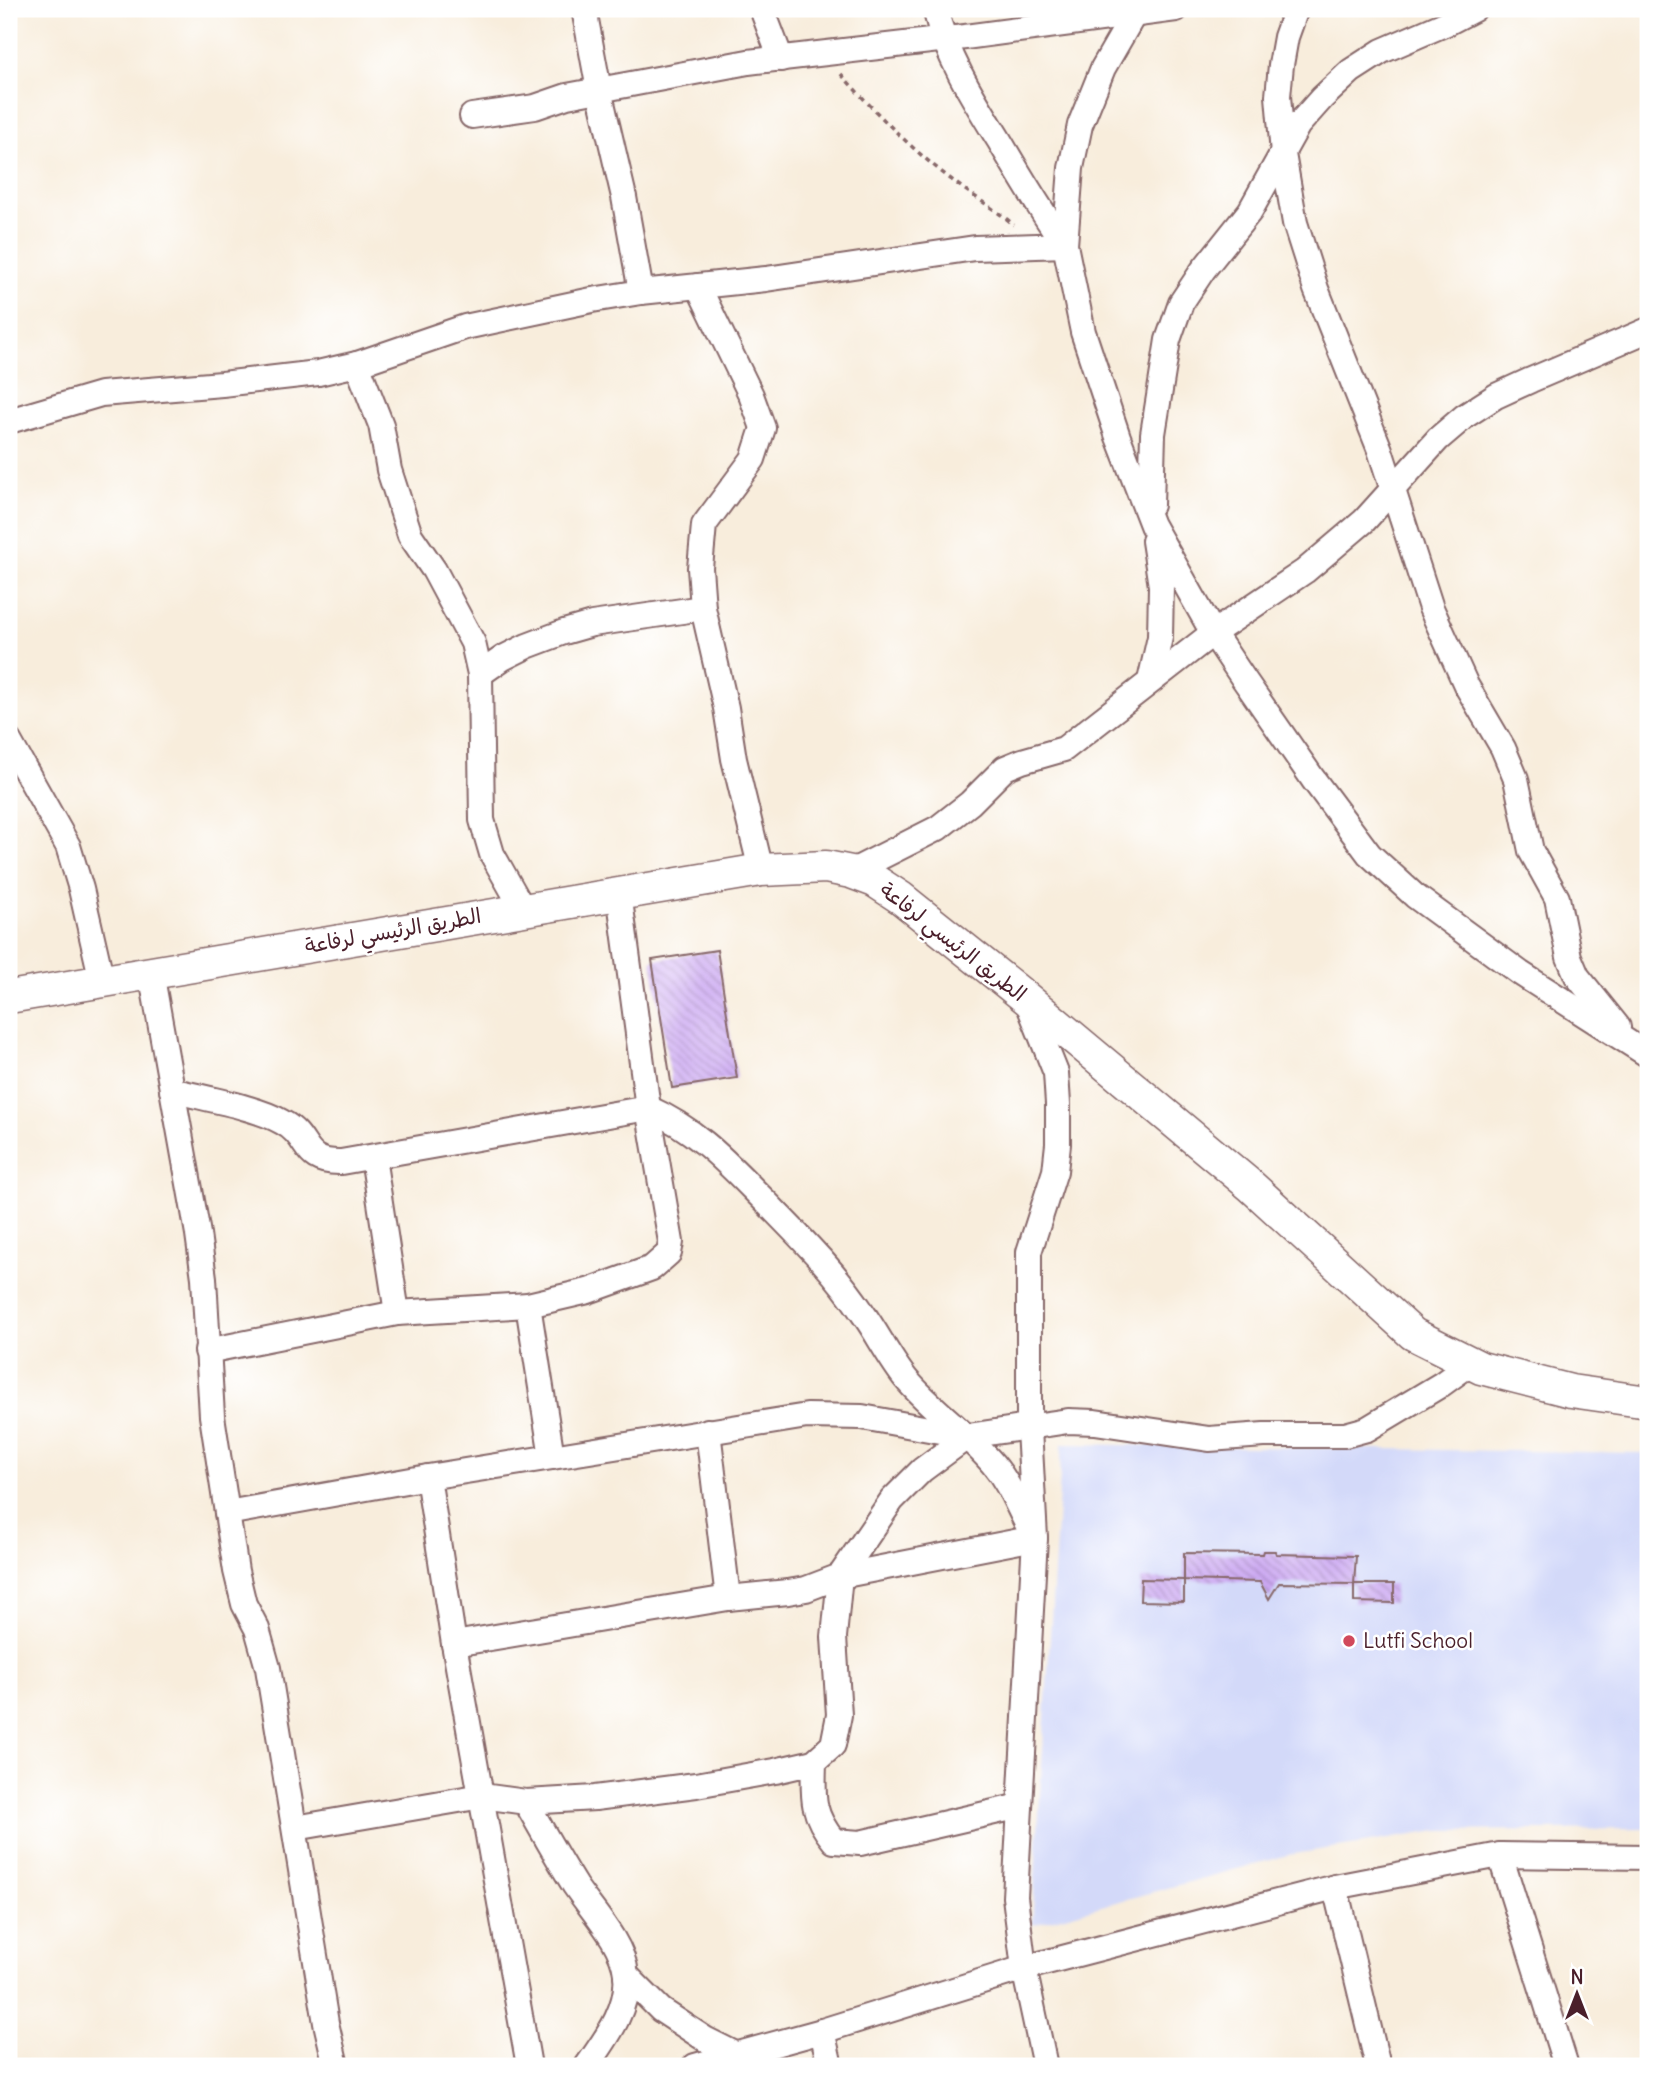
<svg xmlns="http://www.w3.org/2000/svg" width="1657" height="2075" viewBox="0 0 1657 2075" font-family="Delius,'Playpen Sans Arabic',sans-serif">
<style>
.built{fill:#d3d9f9}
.building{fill:url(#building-back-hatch)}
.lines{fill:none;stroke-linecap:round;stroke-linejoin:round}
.minor-casing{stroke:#876769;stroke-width:28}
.tertiary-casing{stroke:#876769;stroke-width:35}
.path{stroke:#876769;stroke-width:3.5;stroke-dasharray:5 5;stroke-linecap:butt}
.minor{stroke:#fff;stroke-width:24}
.tertiary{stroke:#fff;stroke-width:32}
.poi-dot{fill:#d1495b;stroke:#fff;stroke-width:2.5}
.labels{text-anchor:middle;stroke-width:5;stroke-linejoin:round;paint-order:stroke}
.street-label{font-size:21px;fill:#4a1f2b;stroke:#fff}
.poi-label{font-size:21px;fill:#4a1f2b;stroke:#fff;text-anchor:start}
</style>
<defs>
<pattern id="building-back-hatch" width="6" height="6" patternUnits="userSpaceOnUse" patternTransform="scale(1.75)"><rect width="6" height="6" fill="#cba7f2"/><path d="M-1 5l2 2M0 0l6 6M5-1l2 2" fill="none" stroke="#a787c4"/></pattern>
</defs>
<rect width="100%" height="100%" fill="#fff"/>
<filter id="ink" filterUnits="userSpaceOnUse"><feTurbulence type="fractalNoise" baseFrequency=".0143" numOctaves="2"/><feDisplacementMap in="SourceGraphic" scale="14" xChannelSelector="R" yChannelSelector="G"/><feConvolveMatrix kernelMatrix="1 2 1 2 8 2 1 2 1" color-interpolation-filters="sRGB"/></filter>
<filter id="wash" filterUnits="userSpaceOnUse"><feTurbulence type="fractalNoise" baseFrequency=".00686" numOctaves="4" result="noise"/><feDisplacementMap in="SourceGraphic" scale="28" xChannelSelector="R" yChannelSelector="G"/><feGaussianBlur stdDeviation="1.57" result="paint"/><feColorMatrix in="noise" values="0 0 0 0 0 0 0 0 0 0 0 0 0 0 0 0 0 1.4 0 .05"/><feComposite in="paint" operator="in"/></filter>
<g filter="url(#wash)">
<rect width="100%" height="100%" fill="#f8eddc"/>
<!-- built -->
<path class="built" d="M1062 1444 1648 1453V1829L1438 1831 1288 1855 1032 1925Z"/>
<g id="blocks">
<!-- building -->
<g class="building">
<path d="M717 950 737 1078 672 1088 652 960Z"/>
<path d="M1263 1551H1275L1276 1554 1356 1556 1354 1584 1279 1583 1269 1599 1260 1582 1184 1580V1553L1262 1554Z"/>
<path d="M1141 1579 1184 1580V1602L1140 1601Z"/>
<path d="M1354 1584H1394V1603L1354 1602Z"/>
</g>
</g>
</g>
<g filter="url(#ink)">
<use href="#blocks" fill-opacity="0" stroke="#876769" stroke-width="2"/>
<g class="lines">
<defs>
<g id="minor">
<path d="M584 9 599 90 624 197 641 292"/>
<path d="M762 9 781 59"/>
<path d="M935 9C947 57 973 98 999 140 1020 176 1041 211 1065 245"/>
<path d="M1137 9 1103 68 1080 125 1071 168 1065 245 1083 332 1118 437 1152 525 1213 633 1243 678 1313 779 1369 854 1415 896 1520 973 1648 1055"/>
<path d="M1296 9 1286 37 1281 65 1278 96 1283 154 1295 223 1316 289 1380 450 1431 608 1466 685 1503 748 1516 779 1531 851 1557 898 1569 957 1577 976 1618 1027"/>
<path d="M472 116 535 107 567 96 748 62 965 37 1176 9"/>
<path d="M698 286 751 395 763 428 753 459 704 525 700 568 703 608 726 708 734 759 761 870"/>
<path d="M357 364 381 425 389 470 410 535 434 570 473 643 480 674 482 820 492 854 523 909"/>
<path d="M9 421 101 394 222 384 318 373 357 364 465 327 592 300 641 292 766 279 975 248 1065 245"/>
<path d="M1151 505 1153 434 1168 340 1181 303 1203 270 1250 211 1298 125 1322 98 1351 71 1382 51 1447 23 1474 9"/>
<path d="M480 674 503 658 527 646 564 632 592 624 703 608"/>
<path d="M1150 681 1160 637 1161 586 1154 541"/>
<path d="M9 741 68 846 81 889 102 981"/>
<path d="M851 872 938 828 970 803 1005 768 1022 761 1064 749 1213 633 1305 571 1364 521 1438 439 1465 416 1496 396 1531 380 1648 330"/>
<path d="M151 972 198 1234 204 1278 212 1416 236 1571 244 1604 257 1629 268 1668 326 2023 336 2066"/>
<path d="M1026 998 1056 1073 1058 1104V1144L1055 1171 1029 1252V1429L1035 1538 1015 1897 1024 1968 1045 2066"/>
<path d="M172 1090C202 1098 257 1107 282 1122 312 1138 300 1163 341 1162L648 1108C699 1131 726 1162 764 1200 799 1236 834 1270 862 1312 878 1334 889 1358 906 1379 932 1410 967 1433 993 1464 1012 1486 1020 1514 1035 1538L840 1576 806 1589 788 1592 728 1598 454 1644"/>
<path d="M373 1157 397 1313"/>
<path d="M528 1305 552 1457"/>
<path d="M207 1351 397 1313 528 1305 588 1291 652 1268 669 1253 671 1242 648 1108 619 893"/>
<path d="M708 1431 728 1598"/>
<path d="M968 1436 922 1470 892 1500 840 1576 834 1637 839 1715 833 1745 814 1762C813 1796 811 1814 834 1841L860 1843 1020 1806"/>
<path d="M428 1477 454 1644 529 2066"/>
<path d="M227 1513 428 1477 807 1416 862 1417 968 1436 1068 1421 1095 1422 1209 1439 1264 1435H1345L1367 1429 1442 1384 1471 1363"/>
<path d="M526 1802C542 1830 558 1859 575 1886 592 1911 623 1943 626 1974 630 2008 605 2040 587 2066"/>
<path d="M295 1828 482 1796 526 1802 595 1798 696 1785 775 1771 814 1762"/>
<path d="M1500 1855 1566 2066"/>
<path d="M1335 1887 1378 2066"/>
<path d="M626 1975 661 2010 705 2039 735 2054"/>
<path d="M822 2031 830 2066"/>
<path d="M695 2066 822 2031 1024 1968 1335 1887 1500 1855 1648 1857"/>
</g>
<path id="tertiary" d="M9 997 761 870 826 867 851 872 875 881 901 898 1026 998 1251 1186 1413 1334 1481 1368 1571 1391 1648 1402"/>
</defs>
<!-- minor casing -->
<use href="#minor" class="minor-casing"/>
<!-- tertiary casing -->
<use href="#tertiary" class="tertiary-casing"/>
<!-- path -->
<path class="path" d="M841 74C875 112 911 149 952 180 972 196 994 208 1014 225"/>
<!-- minor -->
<use href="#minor" class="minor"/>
<!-- tertiary -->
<use href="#tertiary" class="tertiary"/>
</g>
</g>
<!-- markers -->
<circle class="poi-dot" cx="1349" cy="1641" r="7"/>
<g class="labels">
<!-- street labels -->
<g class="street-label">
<text transform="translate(393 931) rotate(-10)" y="7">الطريق الرئيسي لرفاعة</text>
<text transform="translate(953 942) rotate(38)" y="7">الطريق الرئيسي لرفاعة</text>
</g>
<!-- poi labels -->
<g class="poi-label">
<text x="1363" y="1648">Lutfi School</text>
</g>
</g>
<!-- margin -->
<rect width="1657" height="2075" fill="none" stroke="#fff" stroke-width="35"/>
<!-- north arrow -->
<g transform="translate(1577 1994)" stroke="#ffffff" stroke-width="5" paint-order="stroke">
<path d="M0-5L12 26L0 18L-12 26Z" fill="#4a1f2b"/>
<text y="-10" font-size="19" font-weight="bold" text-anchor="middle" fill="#4a1f2b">N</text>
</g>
</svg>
